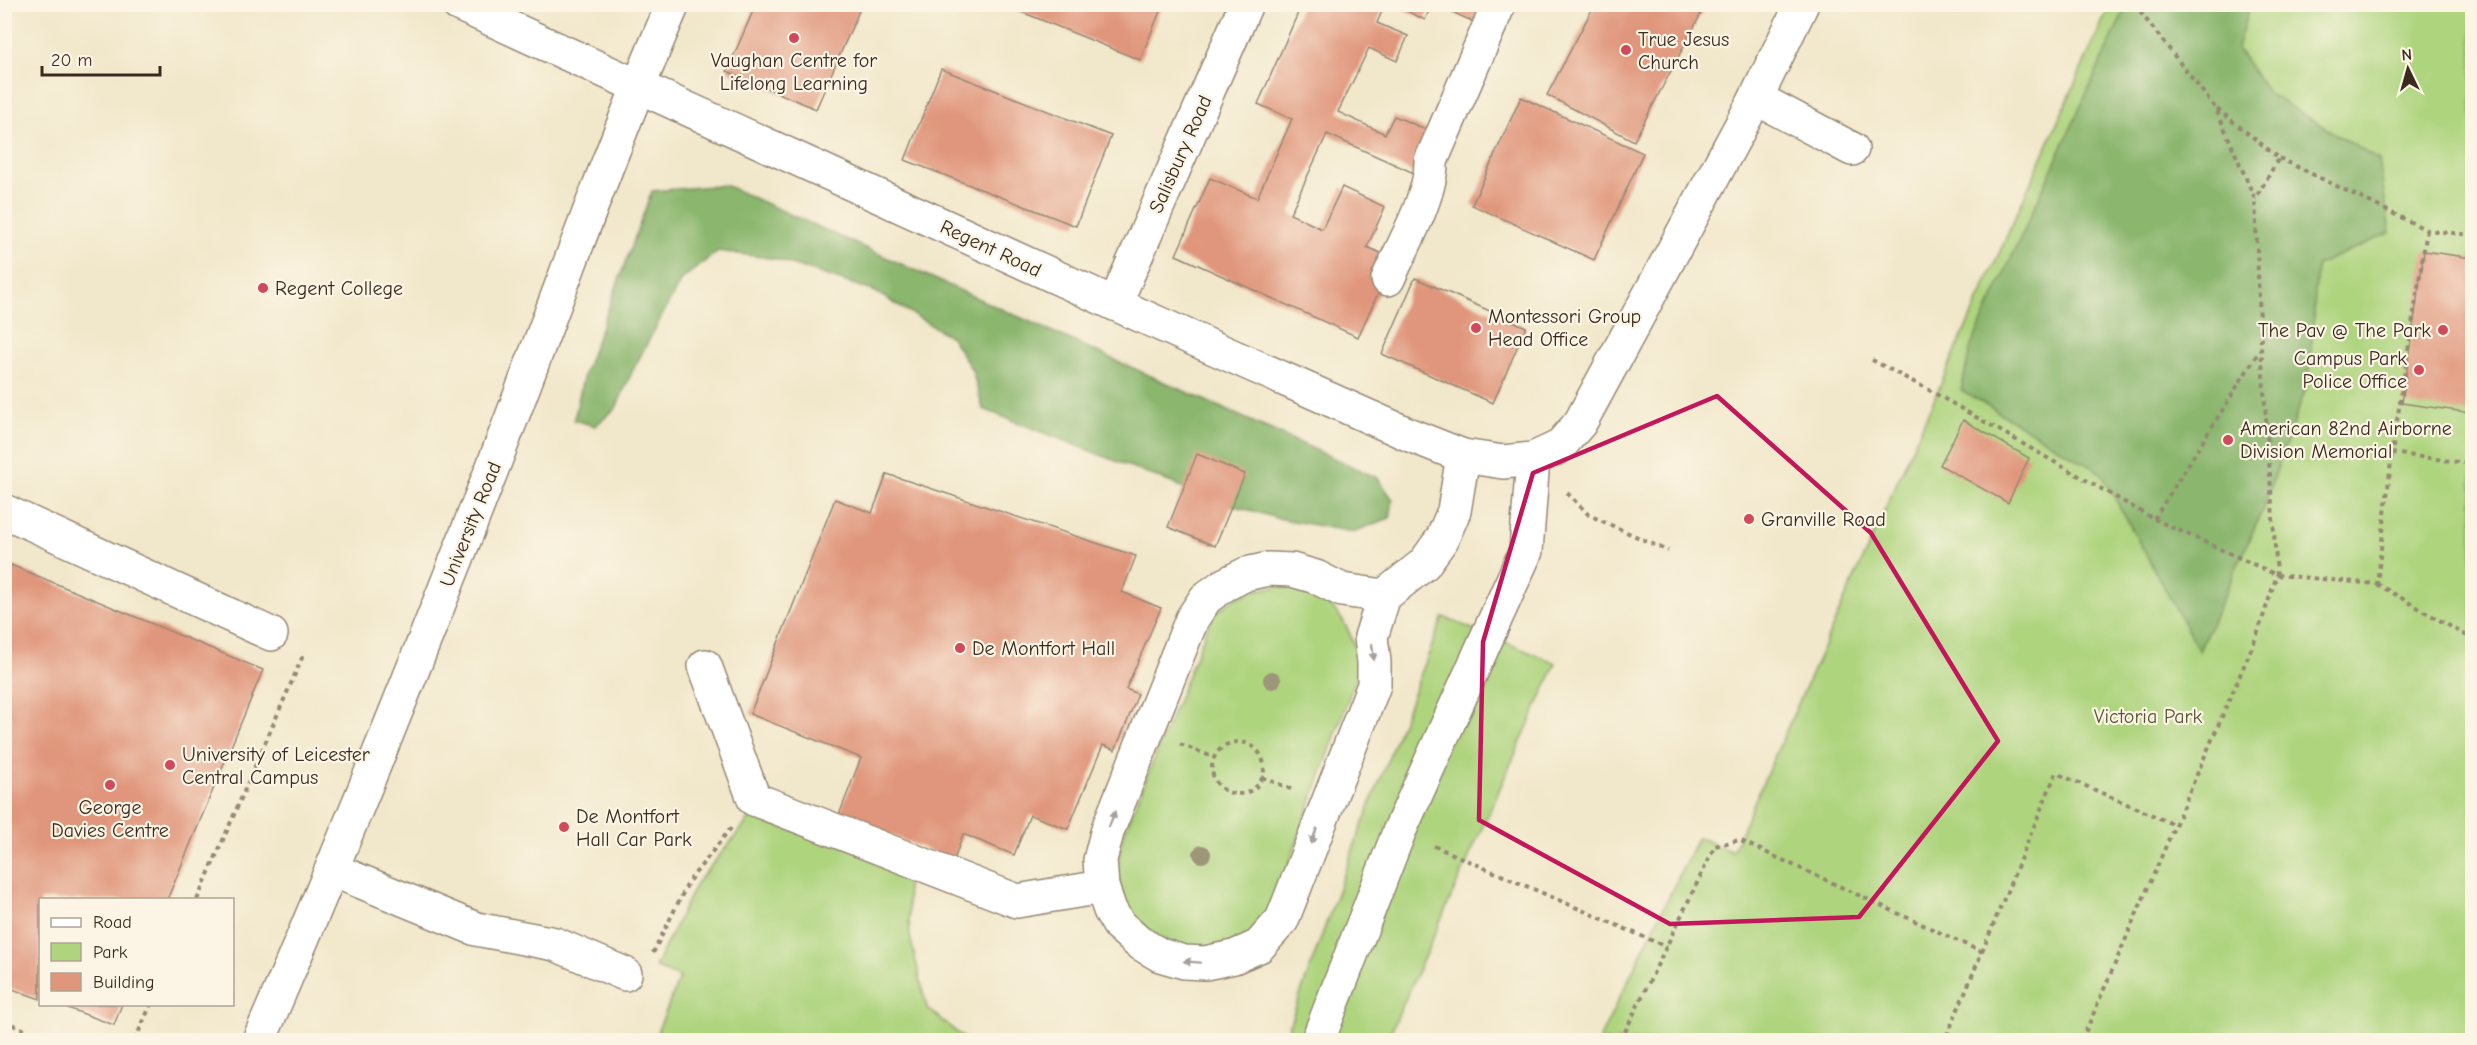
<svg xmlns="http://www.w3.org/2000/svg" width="2477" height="1045" viewBox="0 0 2477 1045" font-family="'Comic Neue',sans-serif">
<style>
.green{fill:#aed47e;stroke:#747f4e;stroke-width:1.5}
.forest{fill:#8ab66d;stroke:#627046;stroke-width:1.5}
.building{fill:#e0967b}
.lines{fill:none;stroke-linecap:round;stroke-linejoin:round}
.minor-casing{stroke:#968874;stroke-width:36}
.path{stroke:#968874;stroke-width:4;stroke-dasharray:4.5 4.5;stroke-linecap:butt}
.minor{stroke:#fff;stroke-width:33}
.tree{fill:#9d9679}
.oneway{fill:#a79f9a}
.marked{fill:none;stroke:#c2185b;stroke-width:4.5;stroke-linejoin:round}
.poi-dot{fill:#d1495b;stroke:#fcf5e5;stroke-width:2}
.labels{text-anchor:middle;stroke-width:4.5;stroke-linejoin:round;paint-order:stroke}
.poi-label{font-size:20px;fill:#3b2a1e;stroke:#fcf5e5;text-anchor:start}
.street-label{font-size:20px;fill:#3b2a1e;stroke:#fcf5e5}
.park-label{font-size:20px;fill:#585436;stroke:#fcf5e5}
</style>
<rect width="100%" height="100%" fill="#fcf5e5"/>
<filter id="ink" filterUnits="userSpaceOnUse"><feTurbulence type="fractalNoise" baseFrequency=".0167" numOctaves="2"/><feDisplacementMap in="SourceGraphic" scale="12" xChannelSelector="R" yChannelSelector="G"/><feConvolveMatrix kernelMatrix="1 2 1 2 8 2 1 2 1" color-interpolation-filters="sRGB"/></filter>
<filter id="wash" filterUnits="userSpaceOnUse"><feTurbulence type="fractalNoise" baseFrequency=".008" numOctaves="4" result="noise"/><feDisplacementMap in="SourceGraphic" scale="24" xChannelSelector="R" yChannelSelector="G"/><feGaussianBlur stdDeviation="1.35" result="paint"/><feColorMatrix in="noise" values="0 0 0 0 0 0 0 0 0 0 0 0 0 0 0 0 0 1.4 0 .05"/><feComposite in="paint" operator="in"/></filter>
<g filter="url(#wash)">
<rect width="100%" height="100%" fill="#f1e7ca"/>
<!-- green -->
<g class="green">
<path d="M2110 5H2472V1040H1599L1698 837 1732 852Z"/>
<path d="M1279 586C1331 595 1351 617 1359 669L1279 892C1271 908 1264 921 1250 933 1206 968 1131 940 1120 886 1116 869 1119 853 1123 836L1212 616C1235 596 1248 590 1279 586Z"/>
<path d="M1443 617 1556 663 1387 1040H1284L1352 852Z"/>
<path d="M757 810 906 868 910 937 927 1008 966 1040H654L680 977 655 967 696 884Z"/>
</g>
<!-- forest -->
<g class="forest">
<path d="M2127 5H2250L2237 48 2269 94 2379 160 2390 233 2317 265 2309 380 2262 511 2199 651 2101 473 1961 390 1971 346Z"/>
<path d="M725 185 1378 478 1393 500 1390 518 1353 532 1277 518 1218 501 983 409 972 370 951 337 874 291 776 259 718 251 681 280 632 372 616 408 595 426 574 420 584 374 652 191Z"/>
</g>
<g id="blocks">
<!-- building -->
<g class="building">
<path d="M756 4H862L816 109 727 71Z"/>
<path d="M1013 4H1163L1140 60 1012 8Z"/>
<path d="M1302 4H1385L1377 23 1408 36 1397 61 1369 48 1338 112 1385 134 1394 116 1435 133 1416 174 1327 134 1290 214 1322 229 1342 187 1385 207 1367 247 1394 259 1358 337 1176 255 1210 178 1257 198 1292 119 1258 104Z"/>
<path d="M1392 4H1432L1425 20Z"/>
<path d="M1435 4H1487L1478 24Z"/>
<path d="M1595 4H1706L1634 141 1547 95Z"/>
<path d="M941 69 1111 136 1076 226 905 160Z"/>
<path d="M1521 97 1643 153 1594 260 1472 205Z"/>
<path d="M2424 251 2472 258V413L2402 403Z"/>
<path d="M1415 278 1526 327 1493 403 1382 354Z"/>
<path d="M1963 420 2029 458 2008 503 1940 465Z"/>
<path d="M1197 454 1245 474 1215 546 1168 527Z"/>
<path d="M887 474 1136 556 1122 592 1161 608 1126 689 1138 694 1127 722 1115 750 1103 745 1068 829 1030 815 1014 855 963 834 954 860 839 815 861 758 750 714 835 499 872 513Z"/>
<path d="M4 562 263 670 167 900H40V999L4 986Z"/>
<path d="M57 1004H122L114 1025Z"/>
</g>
</g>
</g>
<g filter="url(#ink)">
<use href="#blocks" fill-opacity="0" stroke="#968874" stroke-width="1.5"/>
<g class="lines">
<defs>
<g id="minor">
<path d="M458 4 1115 304 1410 435 1463 456 1503 462 1533 459 1559 447 1580 423 1756 98 1802 4"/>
<path d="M1756 98 1852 149"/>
<path d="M1388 279C1402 247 1432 195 1431 161L1499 4"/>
<path d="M1115 304 1246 4"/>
<path d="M4 511 271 634"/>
<path d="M1384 596 1342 590 1316 577 1292 570 1268 569 1246 574 1224 585 1206 598 1192 619 1108 829 1100 860 1102 887 1110 910 1119 925 1138 942 1160 955 1184 962 1205 963 1234 957 1259 946 1282 920 1374 685V662L1371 637 1384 596 1424 564 1442 539 1454 511 1463 456"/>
<path d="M705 666 754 799 1017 901 1102 887"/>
<path d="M333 870 476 929 555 944 625 974"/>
<path d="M259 1040C341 852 417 661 492 469 552 314 607 157 673 4"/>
<path d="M1318 1040 1399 832 1526 551 1533 459"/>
</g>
</defs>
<!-- minor casing -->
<use href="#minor" class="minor-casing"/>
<!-- path -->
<g class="path">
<path d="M2217 109 2279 158 2255 199"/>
<path d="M2279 158 2427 230 2472 235"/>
<path d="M2427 230 2392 453 2472 464"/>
<path d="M1872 360 1929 390 2154 519 2260 350"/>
<path d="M1567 493 1589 515 1668 551"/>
<path d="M2154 519 2277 575 2377 584 2392 453"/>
<path d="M2377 584 2472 639"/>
<circle cx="1238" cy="768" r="26"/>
<path d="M1180 744 1213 757"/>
<path d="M1262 777 1293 790"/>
<path d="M1434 846 1667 947"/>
<path d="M197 900 302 658 300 656"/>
<path d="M1982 952 2056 773 2175 825"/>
<path d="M653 953 689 881 731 828"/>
<path d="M4 1021 48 1040"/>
<path d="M135 1040 151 1004"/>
<path d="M1621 1040 1715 846 1739 840 1982 952 1945 1040"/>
<path d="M2082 1040 2256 638 2277 575 2261 348 2255 199 2216 109 2134 4"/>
</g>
<!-- minor -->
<use href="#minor" class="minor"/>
</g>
<!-- trees -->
<g class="tree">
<circle cx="1272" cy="680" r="9"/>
<circle cx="1202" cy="854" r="9"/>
</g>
<!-- one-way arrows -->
<defs><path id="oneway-solid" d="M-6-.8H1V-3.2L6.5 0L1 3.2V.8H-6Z" transform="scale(1.5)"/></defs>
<g class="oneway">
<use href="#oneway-solid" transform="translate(1373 652) rotate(83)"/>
<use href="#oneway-solid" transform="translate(1112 819) rotate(-69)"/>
<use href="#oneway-solid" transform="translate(1314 836) rotate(111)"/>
<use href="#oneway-solid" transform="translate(1192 962) rotate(-176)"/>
</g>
</g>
<!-- marked area -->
<path class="marked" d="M1717 396 1871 533 1998 741 1859 917 1670 924 1479 820 1483 642 1533 473Z"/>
<!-- markers -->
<g class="poi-dot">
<circle cx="794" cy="38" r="6"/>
<circle cx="1626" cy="50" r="6"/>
<circle cx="263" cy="288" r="6"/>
<circle cx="1476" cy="328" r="6"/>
<circle cx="2443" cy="330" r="6"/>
<circle cx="2419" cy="370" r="6"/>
<circle cx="2228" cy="440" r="6"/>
<circle cx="1749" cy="519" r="6"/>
<circle cx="960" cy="648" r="6"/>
<circle cx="170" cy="765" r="6"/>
<circle cx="110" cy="785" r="6"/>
<circle cx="564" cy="827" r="6"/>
</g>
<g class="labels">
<!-- poi labels -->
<g class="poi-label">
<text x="1638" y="46">True Jesus<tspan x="1638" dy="23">Church</tspan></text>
<text x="794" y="67" text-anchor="middle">Vaughan Centre for<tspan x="794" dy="23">Lifelong Learning</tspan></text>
<text x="275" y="295">Regent College</text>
<text x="1488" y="323">Montessori Group<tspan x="1488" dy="23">Head Office</tspan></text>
<text x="2431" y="337" text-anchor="end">The Pav @ The Park</text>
<text x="2407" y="365" text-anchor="end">Campus Park<tspan x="2407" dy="23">Police Office</tspan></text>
<text x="2240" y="435">American 82nd Airborne<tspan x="2240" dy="23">Division Memorial</tspan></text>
<text x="1761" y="526">Granville Road</text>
<text x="972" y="655">De Montfort Hall</text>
<text x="182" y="761">University of Leicester<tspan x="182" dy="23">Central Campus</tspan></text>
<text x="110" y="814" text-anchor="middle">George<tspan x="110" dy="23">Davies Centre</tspan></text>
<text x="576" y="823">De Montfort<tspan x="576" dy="23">Hall Car Park</tspan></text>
</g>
<!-- street labels -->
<g class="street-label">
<text transform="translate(1180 154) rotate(-66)" y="7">Salisbury Road</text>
<text transform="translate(991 248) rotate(25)" y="7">Regent Road</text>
<text transform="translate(470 524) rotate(-68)" y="7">University Road</text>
</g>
<!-- park labels -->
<g class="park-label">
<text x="2148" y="723">Victoria Park</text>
</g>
</g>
<!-- margin -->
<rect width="2477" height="1045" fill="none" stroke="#fcf5e5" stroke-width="24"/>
<!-- legend -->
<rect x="39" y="898" width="195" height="108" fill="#fcf5e5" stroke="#afa495" stroke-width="1.5"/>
<rect x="51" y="918" width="30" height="9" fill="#ffffff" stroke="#afa495" stroke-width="1.5"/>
<text x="93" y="928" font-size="18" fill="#3b2a1e">Road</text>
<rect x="51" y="943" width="30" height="18" fill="#aed47e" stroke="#afa495" stroke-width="1.5"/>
<text x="93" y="958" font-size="18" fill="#3b2a1e">Park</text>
<rect x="51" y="973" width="30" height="18" fill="#e0967b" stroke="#afa495" stroke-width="1.5"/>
<text x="93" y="988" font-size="18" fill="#3b2a1e">Building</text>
<!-- north arrow -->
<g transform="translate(2408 69) rotate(355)" stroke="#fcf5e5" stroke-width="4.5" paint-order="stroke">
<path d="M0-4.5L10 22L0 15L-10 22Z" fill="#3b2a1e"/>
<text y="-9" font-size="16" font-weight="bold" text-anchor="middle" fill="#3b2a1e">N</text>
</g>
<!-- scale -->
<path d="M42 66v9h118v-9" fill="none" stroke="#3b2a1e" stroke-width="3"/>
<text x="51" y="66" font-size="18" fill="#3b2a1e" stroke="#fcf5e5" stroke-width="4.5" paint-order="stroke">20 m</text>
</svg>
